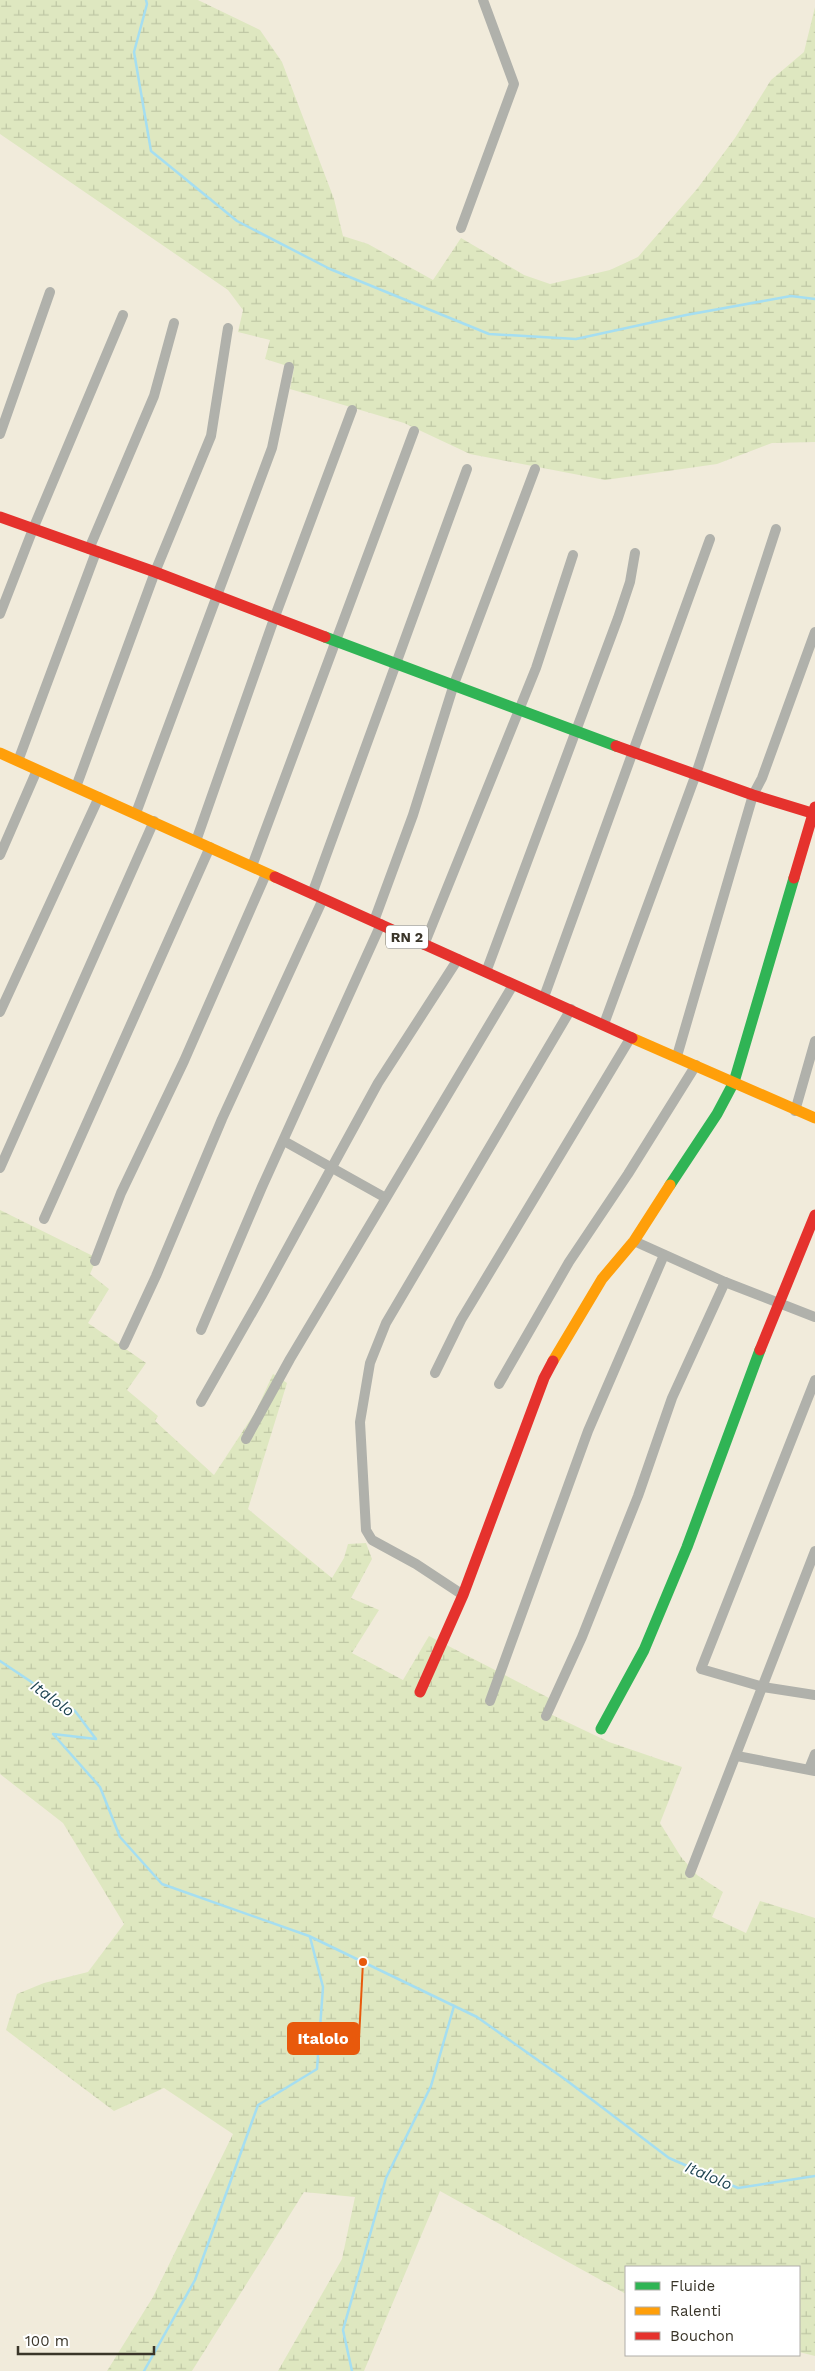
<svg xmlns="http://www.w3.org/2000/svg" width="815" height="2371" viewBox="0 0 815 2371" font-family="'Work Sans',sans-serif">
<style>
.wetland{fill:url(#wetland-marsh)}
.lines{fill:none;stroke-linecap:round;stroke-linejoin:round}
.stream{stroke:#a5def1;stroke-width:2.5}
.street{stroke:#b0b1ab;stroke-width:10}
.fast{stroke:#30b455;stroke-width:11}
.slow{stroke:#ff9f0a;stroke-width:11}
.jam{stroke:#e5322d;stroke-width:11}
.labels{text-anchor:middle;stroke-width:4;stroke-linejoin:round;paint-order:stroke}
.shield{fill:#fff;stroke:#757269;stroke-width:1}
.shield-label{font-size:14px;font-weight:bold;fill:#3a3529}
.water-label{font-size:16px;font-style:italic;fill:#1e4452;stroke:#fff}
.leader{fill:none;stroke:#e8590c;stroke-width:2}
.callout-dot{fill:#e8590c;stroke:#fff;stroke-width:2}
.callout{fill:#e8590c;stroke:#e8590c;stroke-width:2}
.callout-label{font-size:16px;text-anchor:middle;font-weight:bold;fill:#fff}
</style>
<defs>
<pattern id="wetland-marsh" width="20" height="14" patternUnits="userSpaceOnUse" patternTransform="scale(1.25)"><rect width="20" height="14" fill="#dee7c0"/><path d="M1 5h8M5 5V1M11 12h8M15 12V8" fill="none" stroke="#bfc7a5"/></pattern>
</defs>
<rect width="100%" height="100%" fill="#f1ebdb"/>
<!-- wetland -->
<g class="wetland">
<path d="M0 0H198L260 30 282 62 334 199 343 236 368 244 433 280 461 238 524 275 550 284 610 270 638 257 697 189 735 138 771 80 804 52 815 7V442L772 443 717 464 605 480 470 454 404 423 290 389 294 368 265 359 270 340 238 332 243 310 228 290 0 134Z"/>
<path d="M0 1210 97 1258 90 1274 109 1289 88 1323 146 1363 127 1390 158 1416 155 1421 214 1475 256 1411 273 1374 287 1383 248 1509 332 1578 344 1558 348 1544 366 1543 372 1559 351 1598 379 1610 352 1653 403 1680 429 1636 549 1698 546 1712 609 1742 682 1767 660 1823 681 1857 697 1875 723 1892 712 1917 746 1933 760 1901 815 1918V2356L799 2352V2267H626V2294L440 2191 364 2371H278L342 2259 355 2197 304 2192 192 2371H107L153 2297 233 2134 164 2088 114 2111 6 2030 17 1994 44 1983 88 1972 124 1924 63 1823 0 1774Z"/>
</g>
<g class="lines">
<!-- stream -->
<g class="stream">
<path d="M146 0 147 4 134 52 151 151 237 221 330 269 489 334 576 339 686 315 791 296 815 299"/>
<path d="M0 1661 75 1711 96 1739 53 1734 100 1787 120 1837 162 1884 309 1936 477 2017 566 2080 669 2158 738 2188 815 2176"/>
<path d="M144 2371 195 2280 258 2105 317 2069 323 1987 310 1937"/>
<path d="M352 2371 343 2330 386 2178 431 2086 454 2006"/>
</g>
<!-- street -->
<g class="street">
<path d="M461 228 514 84 483 0"/>
<path d="M0 434 50 292"/>
<path d="M89 549 154 396 174 323"/>
<path d="M0 614 33 529 123 315"/>
<path d="M18 761 96 552"/>
<path d="M76 787 155 572 211 436 228 328"/>
<path d="M136 813 272 448 289 367"/>
<path d="M196 841 274 619 352 410"/>
<path d="M0 855 37 770"/>
<path d="M252 866 414 431"/>
<path d="M312 894 467 469"/>
<path d="M374 921 413 815 454 684 535 469"/>
<path d="M424 945 536 668 573 555"/>
<path d="M486 972 618 618 630 582 635 553"/>
<path d="M544 997 710 539"/>
<path d="M0 1012 99 797"/>
<path d="M604 1024 696 774 776 529"/>
<path d="M677 1056 753 795 762 778 815 632"/>
<path d="M795 1111 815 1041"/>
<path d="M284 1141 384 1197"/>
<path d="M0 1168 154 821"/>
<path d="M44 1219 210 847"/>
<path d="M634 1241 725 1282 815 1317"/>
<path d="M95 1261 121 1193 184 1061 266 874"/>
<path d="M201 1330 262 1187 381 924"/>
<path d="M124 1345 156 1276 222 1119 323 899"/>
<path d="M435 1373 461 1320 631 1037"/>
<path d="M815 1380 701 1669 763 1687 815 1695"/>
<path d="M499 1384 569 1262 628 1174 696 1065"/>
<path d="M201 1402 262 1295 378 1083 458 959"/>
<path d="M246 1439 290 1359 513 985"/>
<path d="M463 1595 416 1564 372 1540 366 1530 360 1422 370 1363 386 1323 571 1009"/>
<path d="M490 1701 588 1431 664 1255"/>
<path d="M546 1716 582 1637 638 1496 672 1398 725 1282"/>
<path d="M737 1756 815 1771"/>
<path d="M809 1769 815 1754"/>
<path d="M690 1873 815 1551"/>
</g>
<!-- fast -->
<g class="fast">
<path d="M325 637 616 746"/>
<path d="M670 1185 717 1114 734 1082 794 878"/>
<path d="M601 1729 644 1650 687 1547 760 1350"/>
</g>
<!-- slow -->
<g class="slow">
<path d="M0 753 275 877"/>
<path d="M632 1038 815 1118"/>
<path d="M553 1361 602 1279 634 1241 670 1185"/>
</g>
<!-- jam -->
<g class="jam">
<path d="M0 517 155 572 325 637"/>
<path d="M616 746 753 795 815 814"/>
<path d="M275 877 632 1038"/>
<path d="M794 878 815 807"/>
<path d="M760 1350 815 1215"/>
<path d="M420 1692 463 1595 544 1378 553 1361"/>
</g>
</g>
<g class="labels">
<!-- shield labels -->
<rect class="shield" x="386" y="925.5" width="42" height="23" rx="4"/>
<g class="shield-label">
<text x="407" y="942">RN 2</text>
</g>
<!-- water labels -->
<g class="water-label">
<text transform="translate(53 1698) rotate(36)" y="6">Italolo</text>
<text transform="translate(709 2175) rotate(23)" y="6">Italolo</text>
</g>
</g>
<!-- callouts -->
<path class="leader" d="M363 1962L359 2039"/>
<circle class="callout-dot" cx="363" cy="1962" r="5"/>
<rect class="callout" x="288" y="2023" width="71" height="31" rx="5"/>
<g class="callout-label">
<text x="323" y="2044">Italolo</text>
</g>
<!-- legend -->
<rect x="625" y="2266" width="175" height="90" fill="#ffffff" stroke="#b0aea9"/>
<rect x="635" y="2282" width="25" height="8" fill="#30b455" stroke="#b0aea9"/>
<text x="670" y="2291" font-size="15" fill="#3a3529">Fluide</text>
<rect x="635" y="2307" width="25" height="8" fill="#ff9f0a" stroke="#b0aea9"/>
<text x="670" y="2316" font-size="15" fill="#3a3529">Ralenti</text>
<rect x="635" y="2332" width="25" height="8" fill="#e5322d" stroke="#b0aea9"/>
<text x="670" y="2341" font-size="15" fill="#3a3529">Bouchon</text>
<!-- scale -->
<path d="M18 2346v8h136v-8" fill="none" stroke="#3a3529" stroke-width="2.5"/>
<text x="25" y="2346" font-size="15" fill="#3a3529" stroke="#ffffff" stroke-width="4" paint-order="stroke">100 m</text>
</svg>
